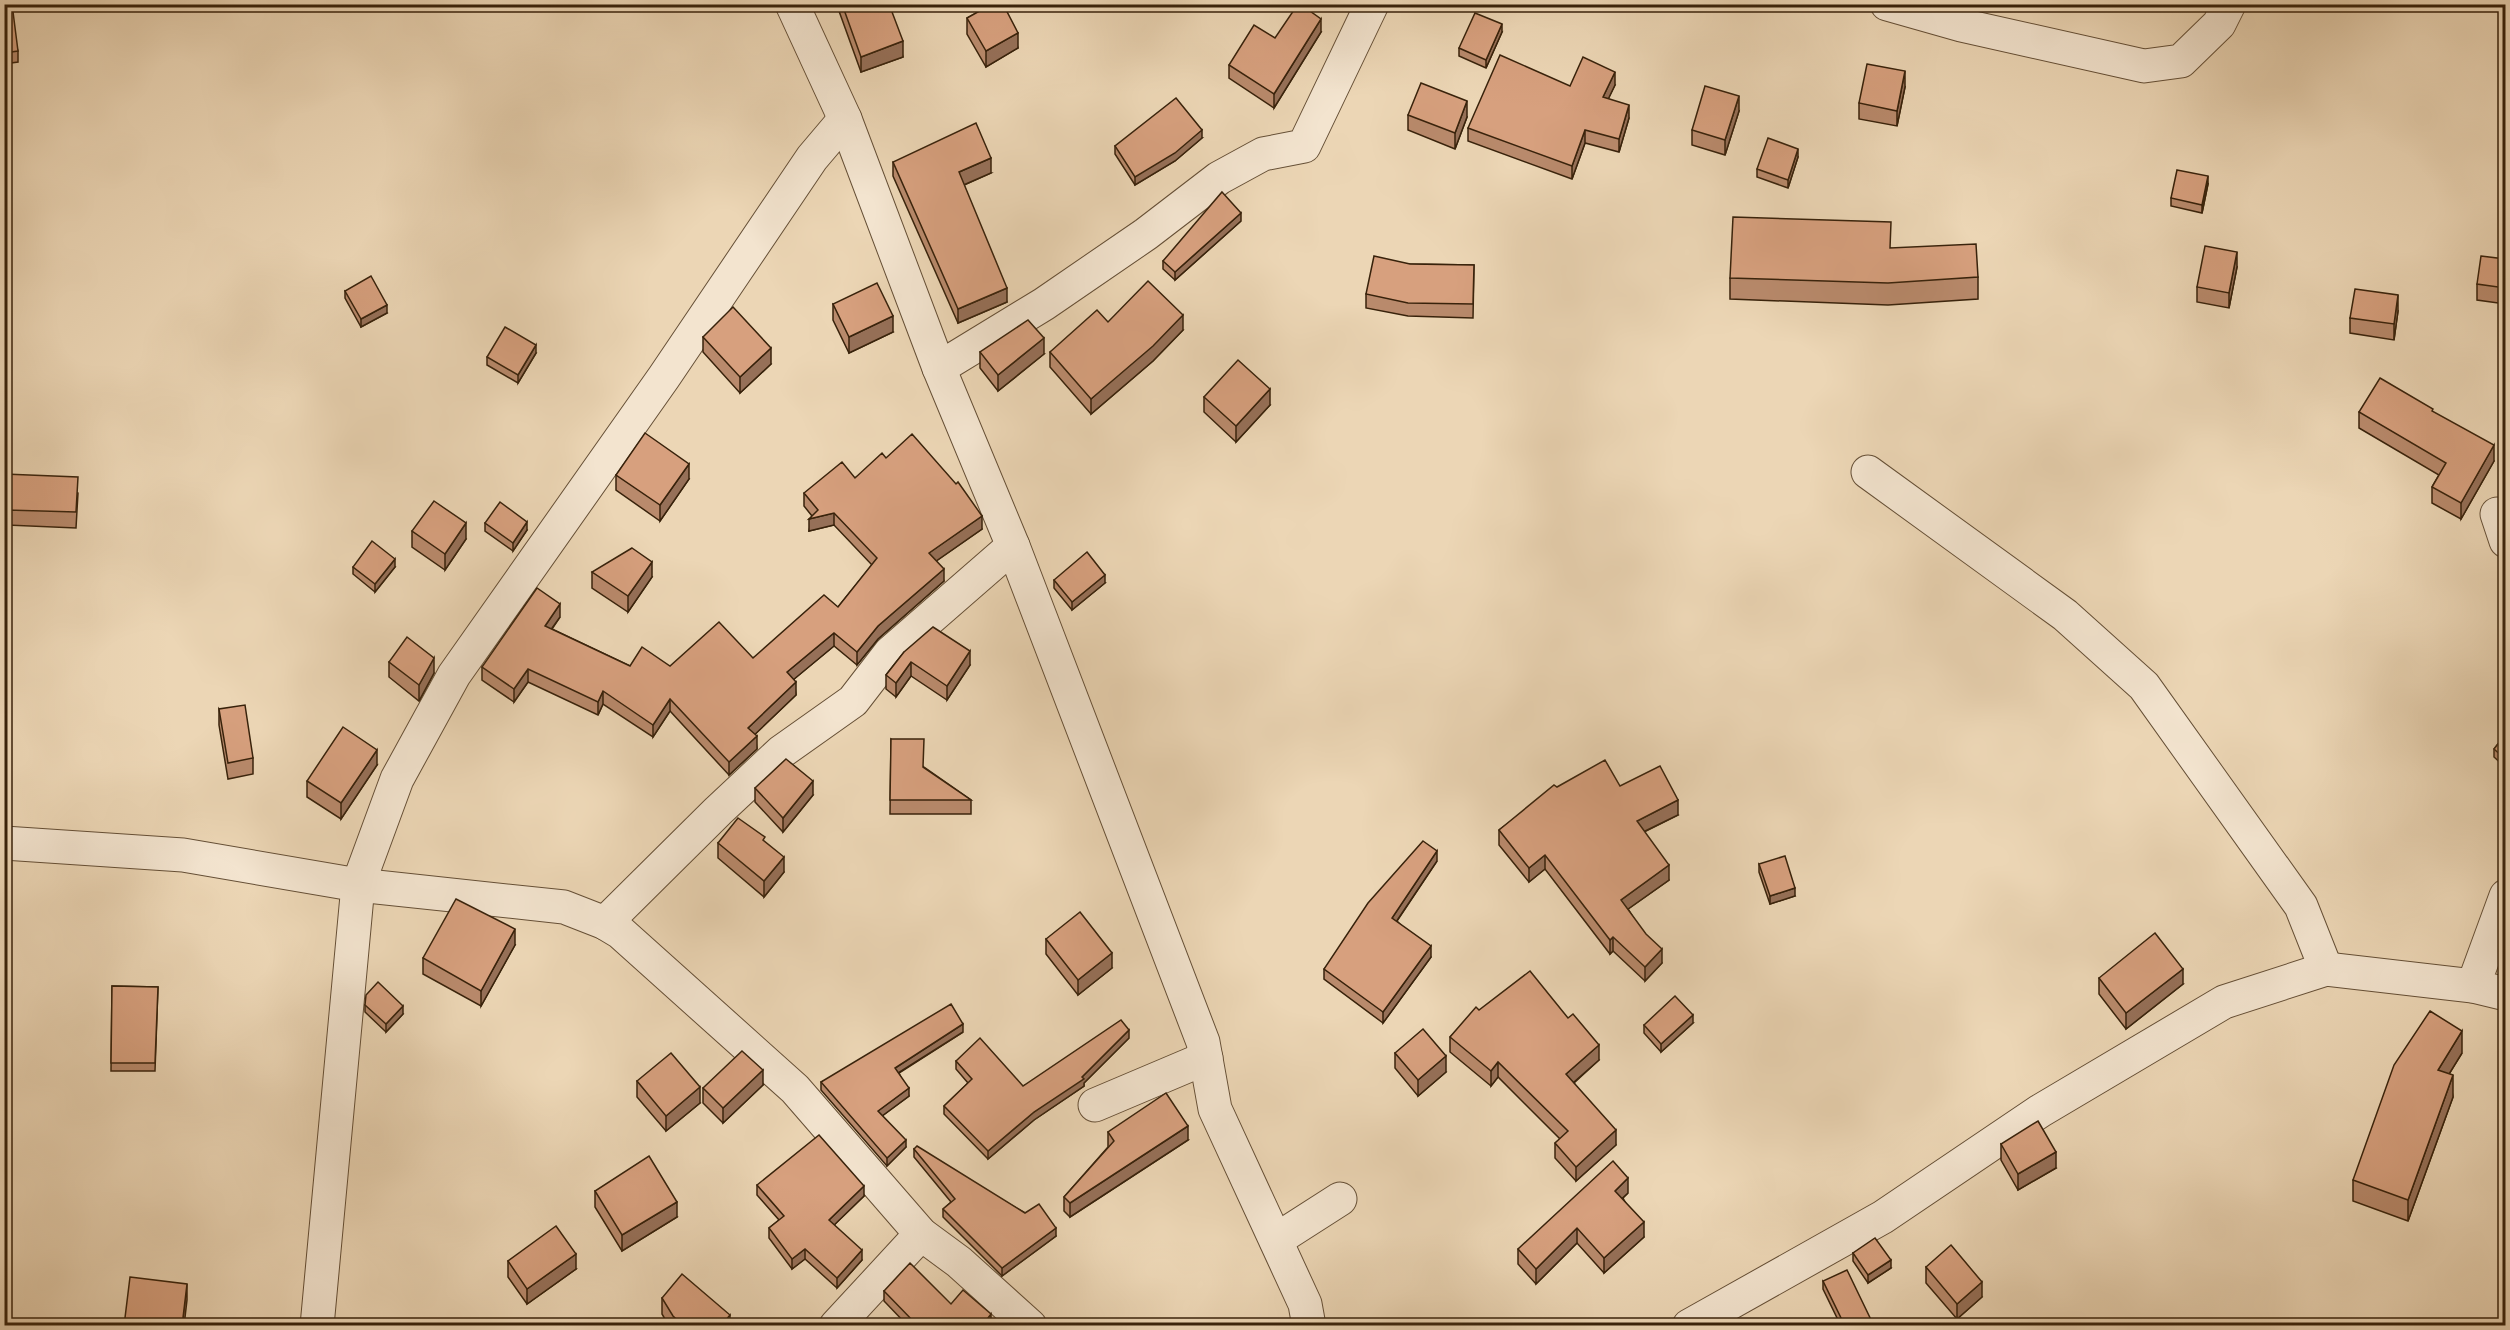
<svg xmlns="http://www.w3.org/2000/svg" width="2510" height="1330" viewBox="0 0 2510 1330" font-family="'Gentium Book Plus',serif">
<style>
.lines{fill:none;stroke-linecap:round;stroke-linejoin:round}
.minor-casing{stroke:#654f36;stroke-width:35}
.minor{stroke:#f3e4cf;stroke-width:33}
.wall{fill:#b98a6c;stroke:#38220b;stroke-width:1.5}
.shaded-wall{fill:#967058;stroke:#38220b;stroke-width:1.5}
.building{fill:#d7a07e;stroke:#38220b;stroke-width:1.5}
</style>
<rect width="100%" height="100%" fill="#ecd6b5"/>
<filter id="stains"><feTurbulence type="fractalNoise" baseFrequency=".00333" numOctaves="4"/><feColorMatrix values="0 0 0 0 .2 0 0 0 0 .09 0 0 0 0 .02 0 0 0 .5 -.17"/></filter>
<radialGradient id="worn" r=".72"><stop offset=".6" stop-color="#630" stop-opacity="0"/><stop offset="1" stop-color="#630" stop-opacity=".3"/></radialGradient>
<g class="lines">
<defs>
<g id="minor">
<path d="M792 4 845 119 939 368 1013 546 1203 1042 1215 1109 1305 1304 1309 1326"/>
<path d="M1887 4 1961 25 2144 66 2181 61 2219 24 2229 4"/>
<path d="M939 368 1044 304 1146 234 1219 178 1263 154 1304 146 1372 4"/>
<path d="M1868 472 2065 615 2144 686 2301 906 2326 969"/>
<path d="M2497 514 2506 541"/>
<path d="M4 843 183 855 358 885 564 907 605 923 620 932 795 1089 921 1234 959 1262 1030 1326"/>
<path d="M605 923 718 811 781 752 853 701 890 653 1013 546"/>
<path d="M2473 986 2506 896"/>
<path d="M1095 1105 1206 1058"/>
<path d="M1276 1240 1340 1199"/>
<path d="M317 1326 358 885 397 779 454 675 664 377 812 158 845 119"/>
<path d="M836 1326 921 1234"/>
<path d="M1689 1326 1883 1217 2040 1111 2224 1002 2326 969 2473 986 2506 994"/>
</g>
</defs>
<!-- minor casing -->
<use href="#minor" class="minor-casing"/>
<!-- minor -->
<use href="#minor" class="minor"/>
</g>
<!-- wall -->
<g class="wall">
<path d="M4 4 18 51V62L4 64Z"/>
<path d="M839 4H889L903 57 861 72 839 11Z"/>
<path d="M980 4H1004L1003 5 1018 48 986 67 967 34V18L982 10Z"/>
<path d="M1321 32 1274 108 1229 78V65L1275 38Z"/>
<path d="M1502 32 1486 68 1459 56V48Z"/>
<path d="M1615 85 1608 99 1629 118 1619 152 1585 143 1572 179 1468 141V128L1570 86Z"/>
<path d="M1905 87 1897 126 1859 119V103Z"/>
<path d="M1739 111 1725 155 1692 145V130Z"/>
<path d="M1408 115 1467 117 1455 149 1408 130Z"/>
<path d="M1202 138 1175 161 1135 185 1115 154V146Z"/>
<path d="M1798 157 1788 188 1757 177V169Z"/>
<path d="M893 162 991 173 964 185 1007 302 958 323 893 176Z"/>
<path d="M2208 184 2202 213 2171 206V198Z"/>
<path d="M1241 221 1175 280 1163 269V261Z"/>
<path d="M1890 248 1978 277V299L1888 305 1730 299V278Z"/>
<path d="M2505 259V304L2477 300V284Z"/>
<path d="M1410 264 1474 265 1473 318 1408 316 1366 308V294Z"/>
<path d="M2237 267 2229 308 2197 302V287Z"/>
<path d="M345 291 387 313 361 327 345 298Z"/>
<path d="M833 304 893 332 849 353 833 320Z"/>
<path d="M2398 311 2394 340 2350 333V318Z"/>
<path d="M1108 322 1183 330 1153 361 1091 414 1050 367V352Z"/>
<path d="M703 337 771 364 740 393 703 352Z"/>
<path d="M980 352 1044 354 998 391 980 368Z"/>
<path d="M536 353 518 383 487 365V357Z"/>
<path d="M1204 397 1270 405 1236 442 1204 412Z"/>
<path d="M2359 412H2433L2494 461 2461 519 2432 503V487L2439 475 2359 428Z"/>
<path d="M2505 428V448L2504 447V432Z"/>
<path d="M886 458 982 529 936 561 944 581 878 639 857 665 834 646 794 679 796 695 755 734 757 749 729 775 670 711 653 737 603 704 598 715 528 682 514 702 482 680V667L560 617 552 629 630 666H670L753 658 838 607 872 565 834 525 809 531 812 516 804 506V493L855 478Z"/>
<path d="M4 474 78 493 76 528 7 525 6 554H4Z"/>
<path d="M616 475 689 479 660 521 616 490Z"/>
<path d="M485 523 527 530 513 551 485 531Z"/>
<path d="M412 531 466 539 445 570 412 547Z"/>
<path d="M353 567H395L375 592 353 574Z"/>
<path d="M592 572 652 577 628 612 592 588Z"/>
<path d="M1054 580 1105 583 1072 610 1054 588Z"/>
<path d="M904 652 970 665 947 700 911 676 896 697 886 689V675Z"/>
<path d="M389 662 434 673 419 701 389 677Z"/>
<path d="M219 709 253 758V774L228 779 219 725Z"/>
<path d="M2505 735V767L2494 757V749Z"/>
<path d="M891 739 924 767 971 800V814H890Z"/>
<path d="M377 765 341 819 307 797V781Z"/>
<path d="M1620 786 1678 815 1644 832 1669 880 1628 909 1662 963 1645 981 1613 951 1610 954 1545 869 1529 882 1499 845V830L1557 787Z"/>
<path d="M755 788 813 795 783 832 755 802Z"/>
<path d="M718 843 784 872 764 897 718 858Z"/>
<path d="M1437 861 1397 921 1431 957 1383 1023 1324 979V969Z"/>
<path d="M1759 864 1795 896 1770 904 1759 872Z"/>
<path d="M1046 939 1112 968 1078 995 1046 954Z"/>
<path d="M515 945 481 1006 423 974V958Z"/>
<path d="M2099 978 2183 984 2126 1029 2099 994Z"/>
<path d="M112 986 158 987 155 1071H111Z"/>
<path d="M365 1005 403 1014 386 1032 365 1012Z"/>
<path d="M1479 1010 1599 1060 1574 1083 1616 1145 1576 1181 1555 1158V1143L1560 1139 1498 1077 1491 1086 1450 1052V1037Z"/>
<path d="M1693 1023 1661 1052 1644 1033V1025Z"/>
<path d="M963 1032 899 1073 909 1096 882 1116 906 1147 887 1166 821 1090V1082Z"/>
<path d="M1129 1038 1084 1083V1086L1034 1120 988 1159 944 1114V1106L968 1083 956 1069V1061L1023 1086Z"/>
<path d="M1395 1053 1446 1072 1418 1096 1395 1068Z"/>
<path d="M2462 1053 2449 1074 2453 1097 2408 1221 2353 1201V1180Z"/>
<path d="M637 1081 700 1103 666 1131 637 1097Z"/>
<path d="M763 1085 723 1123 703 1103V1088Z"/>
<path d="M1108 1132 1188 1140 1070 1217 1064 1211V1197L1108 1147Z"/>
<path d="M2001 1144 2056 1168 2018 1190 2001 1160Z"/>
<path d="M914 1149 1025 1213 1056 1236 1002 1276 943 1217V1209L951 1202 914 1157Z"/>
<path d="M757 1185 864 1196 834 1225 862 1260 837 1288 805 1259 792 1269 769 1238V1228L779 1220 757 1195Z"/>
<path d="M595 1191 677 1217 622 1251 595 1207Z"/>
<path d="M1628 1193 1623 1198 1644 1237 1604 1273 1577 1243 1536 1284 1518 1264V1249Z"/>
<path d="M1853 1253 1891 1268 1868 1283 1853 1261Z"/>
<path d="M508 1261 576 1269 527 1304 508 1277Z"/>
<path d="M1926 1267 1982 1297 1957 1319 1926 1283Z"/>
<path d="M1823 1281 1874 1326H1841L1823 1289Z"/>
<path d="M884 1291 951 1304 991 1325 908 1326 884 1301Z"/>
<path d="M662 1298 730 1326H669L662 1314Z"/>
</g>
<!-- shaded-wall -->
<g class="shaded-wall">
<path d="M983 4H1004L983 13Z"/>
<path d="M1321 19V32L1274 108V94Z"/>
<path d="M1502 24V32L1486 68V60Z"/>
<path d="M1018 33V48L986 67V51Z"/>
<path d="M903 41V57L861 72V57Z"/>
<path d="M1905 71V87L1897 126V111Z"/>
<path d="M1615 72V85L1603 110V97Z"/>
<path d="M1739 96V111L1725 155V140Z"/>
<path d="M1467 101V117L1455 149V133Z"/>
<path d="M1629 105V118L1619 152V139Z"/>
<path d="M1202 130V138L1175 161 1135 185V177Z"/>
<path d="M1585 130V143L1572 179V166Z"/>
<path d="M1798 149V157L1788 188V180Z"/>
<path d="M991 158V173L959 187V172Z"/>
<path d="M2208 176V184L2202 213V205Z"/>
<path d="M1241 213V221L1175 280V272Z"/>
<path d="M2237 252V267L2229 308V293Z"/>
<path d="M1007 288V302L958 323V309Z"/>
<path d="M2398 295V311L2394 340V324Z"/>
<path d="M387 305V313L361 327V319Z"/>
<path d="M1183 315V330L1153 361 1091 414V399Z"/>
<path d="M893 316V332L849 353V337Z"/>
<path d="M1044 338V354L998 391V375Z"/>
<path d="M536 345V353L518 383V375Z"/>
<path d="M771 348V364L740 393V377Z"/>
<path d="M1270 389V405L1236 442V426Z"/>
<path d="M2494 445V461L2461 519V503Z"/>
<path d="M689 464V479L660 521V505Z"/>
<path d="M834 513V525L809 531V519Z"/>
<path d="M982 516V529L929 566V553Z"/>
<path d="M527 522V530L513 551V543Z"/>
<path d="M466 523V539L445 570V554Z"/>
<path d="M395 559V567L375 592V584Z"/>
<path d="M652 562V577L628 612V596Z"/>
<path d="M944 569V581L878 639 857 665V652L878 626Z"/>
<path d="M1105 575V583L1072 610V602Z"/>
<path d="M560 604V617L545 638V626Z"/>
<path d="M834 633V646L787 685V672Z"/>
<path d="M970 651V665L947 700V686Z"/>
<path d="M434 658V673L419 701V685Z"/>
<path d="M911 662V676L896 697V683Z"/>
<path d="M528 669V682L514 702V689Z"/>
<path d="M796 682V695L748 741V728Z"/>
<path d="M603 691V704L598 715V702Z"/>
<path d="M670 699V711L653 737V725Z"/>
<path d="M757 736V749L729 775V762Z"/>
<path d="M377 750V765L341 819V803Z"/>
<path d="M813 781V795L783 832V818Z"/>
<path d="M1678 800V815L1637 835V821Z"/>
<path d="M1437 851V861L1392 928V918Z"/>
<path d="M1545 855V869L1529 882V868Z"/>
<path d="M784 857V872L764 897V881Z"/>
<path d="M1669 865V880L1621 914V900Z"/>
<path d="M1795 888V896L1770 904V896Z"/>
<path d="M515 929V945L481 1006V991Z"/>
<path d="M1613 937V951L1610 954V940Z"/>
<path d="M1431 946V957L1383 1023V1012Z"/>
<path d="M1662 949V963L1645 981V967Z"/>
<path d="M1112 953V968L1078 995V980Z"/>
<path d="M2183 969V984L2126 1029V1013Z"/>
<path d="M403 1006V1014L386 1032V1024Z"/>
<path d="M1693 1015V1023L1661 1052V1044Z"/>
<path d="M963 1024V1032L895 1075V1068Z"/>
<path d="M1129 1030V1038L1084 1083V1086L1034 1120 988 1159V1151L1034 1112 1082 1077Z"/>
<path d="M2462 1031V1053L2438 1092V1070Z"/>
<path d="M1599 1045V1060L1566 1089V1074Z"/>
<path d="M1446 1056V1072L1418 1096V1080Z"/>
<path d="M1498 1062V1077L1491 1086V1071Z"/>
<path d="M763 1070V1085L723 1123V1108Z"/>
<path d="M2453 1075V1097L2408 1221V1200Z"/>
<path d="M700 1087V1103L666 1131V1116Z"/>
<path d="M909 1088V1096L878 1119V1111Z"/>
<path d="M1188 1126V1140L1070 1217V1203Z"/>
<path d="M1616 1130V1145L1576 1181V1167Z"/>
<path d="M906 1140V1147L887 1166V1158Z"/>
<path d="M2056 1152V1168L2018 1190V1174Z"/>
<path d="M1628 1178V1193L1615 1205V1191Z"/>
<path d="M864 1186V1196L829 1230V1220Z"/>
<path d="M677 1202V1217L622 1251V1235Z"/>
<path d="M1644 1222V1237L1604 1273V1258Z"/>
<path d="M1056 1228V1236L1002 1276V1268Z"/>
<path d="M1577 1228V1243L1536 1284V1269Z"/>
<path d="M805 1249V1259L792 1269V1259Z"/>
<path d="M862 1250V1260L837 1288V1278Z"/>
<path d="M576 1254V1269L527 1304V1289Z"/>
<path d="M1891 1260V1268L1868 1283V1275Z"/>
<path d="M1982 1282V1297L1957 1319V1304Z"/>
<path d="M187 1284V1300L184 1326H182Z"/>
<path d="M991 1314V1326H982Z"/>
<path d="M730 1315V1326H721Z"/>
</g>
<!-- building -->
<g class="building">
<path d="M4 4H12L18 51 4 53Z"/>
<path d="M842 4H889L903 41 861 57Z"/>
<path d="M992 4H1003L1018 33 986 51 967 18Z"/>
<path d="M1298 4H1300L1321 19 1274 94 1229 65 1254 25 1275 38Z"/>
<path d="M1475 13 1502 24 1486 60 1459 48Z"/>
<path d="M1500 55 1570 86 1583 57 1615 72 1603 97 1629 105 1619 139 1585 130 1572 166 1468 128Z"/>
<path d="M1867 64 1905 71 1897 111 1859 103Z"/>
<path d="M1421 83 1467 101 1455 133 1408 115Z"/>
<path d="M1705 86 1739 96 1725 140 1692 130Z"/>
<path d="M1176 98 1202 130 1175 153 1135 177 1115 146Z"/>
<path d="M976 123 991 158 959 172 1007 288 958 309 893 162Z"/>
<path d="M1768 138 1798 149 1788 180 1757 169Z"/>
<path d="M2177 170 2208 176 2202 205 2171 198Z"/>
<path d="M1222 192 1241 213 1175 272 1163 261Z"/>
<path d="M1733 217 1891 222 1890 248 1976 244 1978 277 1888 283 1730 278Z"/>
<path d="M2205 246 2237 252 2229 293 2197 287Z"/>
<path d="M1374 256 1410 264 1474 265 1473 304 1408 303 1366 294Z"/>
<path d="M2481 256 2505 259V288L2477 284Z"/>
<path d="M371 276 387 305 361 319 345 291Z"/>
<path d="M1148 281 1183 315 1153 346 1091 399 1050 352 1097 310 1108 322Z"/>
<path d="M877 283 893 316 849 337 833 304Z"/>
<path d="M2355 289 2398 295 2394 324 2350 318Z"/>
<path d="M733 307 771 348 740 377 703 337Z"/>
<path d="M1028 320 1044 338 998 375 980 352Z"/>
<path d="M505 327 536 345 518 375 487 357Z"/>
<path d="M1238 360 1270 389 1236 426 1204 397Z"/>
<path d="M2380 378 2433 409 2432 411 2494 445 2461 503 2432 487 2446 463 2359 412Z"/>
<path d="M645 433 689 464 660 505 616 475Z"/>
<path d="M912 434 956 484 958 482 982 516 929 553 944 569 878 626 857 652 834 633 787 672 796 682 748 728 757 736 729 762 670 699 653 725 603 691 598 702 528 669 514 689 482 667 537 588 560 604 545 626 630 666 642 647 670 666 719 622 753 658 824 595 838 607 877 558 834 513 809 519 818 510 804 493 842 462 855 478 882 453 886 458Z"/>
<path d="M4 474 78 477 76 512 7 510 6 538H4Z"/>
<path d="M434 501 466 523 445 554 412 531Z"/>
<path d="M500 502 527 522 513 543 485 523Z"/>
<path d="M372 541 395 559 375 584 353 567Z"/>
<path d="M632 548 652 562 628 596 592 572Z"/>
<path d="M1087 552 1105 575 1072 602 1054 580Z"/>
<path d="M933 627 970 651 947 686 911 662 896 683 886 675 904 652Z"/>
<path d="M407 637 434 658 419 685 389 662Z"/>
<path d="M245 705 253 758 228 763 219 709Z"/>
<path d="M343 727 377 750 341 803 307 781Z"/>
<path d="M2505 735V759L2494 749Z"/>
<path d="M891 739H924L923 767 971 800H890Z"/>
<path d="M786 759 813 781 783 818 755 788Z"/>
<path d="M1605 760 1620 786 1660 766 1678 800 1637 821 1669 865 1621 900 1646 934 1662 949 1645 967 1613 937 1610 940 1545 855 1529 868 1499 830 1554 785 1557 787Z"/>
<path d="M738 818 765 837 763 840 784 857 764 881 718 843Z"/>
<path d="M1423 841 1437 851 1392 918 1431 946 1383 1012 1324 969 1368 903Z"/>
<path d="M1785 856 1795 888 1770 896 1759 864Z"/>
<path d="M456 899 515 929 481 991 423 958Z"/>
<path d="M1080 912 1112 953 1078 980 1046 939Z"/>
<path d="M2155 933 2183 969 2126 1013 2099 978Z"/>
<path d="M1530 971 1568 1018 1573 1014 1599 1045 1566 1074 1616 1130 1576 1167 1555 1143 1568 1131 1498 1062 1491 1071 1450 1037 1476 1007 1479 1010Z"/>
<path d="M378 982 403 1006 386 1024 365 1005 366 995Z"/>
<path d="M112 986 158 987 155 1063H111Z"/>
<path d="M1675 996 1693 1015 1661 1044 1644 1025Z"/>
<path d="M951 1004 963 1024 895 1068 909 1088 878 1111 906 1140 887 1158 821 1082Z"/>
<path d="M2430 1011 2462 1031 2438 1070 2453 1075 2408 1200 2353 1180 2394 1065Z"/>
<path d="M1121 1020 1129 1030 1082 1077 1084 1079 1034 1112 988 1151 944 1106 972 1079 956 1061 980 1038 1023 1086Z"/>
<path d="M1423 1029 1446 1056 1418 1080 1395 1053Z"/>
<path d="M742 1051 763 1070 723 1108 703 1088Z"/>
<path d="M671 1053 700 1087 666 1116 637 1081Z"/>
<path d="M1166 1093 1188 1126 1070 1203 1064 1197 1114 1141 1108 1132Z"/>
<path d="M2038 1121 2056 1152 2018 1174 2001 1144Z"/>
<path d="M819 1135 864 1186 829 1220 862 1250 837 1278 805 1249 792 1259 769 1228 784 1216 757 1185Z"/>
<path d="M917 1146 1025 1213 1039 1204 1056 1228 1002 1268 943 1209 955 1199 914 1149Z"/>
<path d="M649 1156 677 1202 622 1235 595 1191Z"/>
<path d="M1613 1161 1628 1178 1615 1191 1644 1222 1604 1258 1577 1228 1536 1269 1518 1249Z"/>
<path d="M556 1226 576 1254 527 1289 508 1261Z"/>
<path d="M1875 1238 1891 1260 1868 1275 1853 1253Z"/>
<path d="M1951 1245 1982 1282 1957 1304 1926 1267Z"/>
<path d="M910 1263 951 1304 963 1290 991 1314 982 1326H918L884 1291Z"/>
<path d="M1847 1270 1874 1326H1845L1823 1281Z"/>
<path d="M682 1274 730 1315 721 1326H684L673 1316 662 1298Z"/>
<path d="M130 1277 187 1284 182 1326H124Z"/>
<path d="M1773 1319 1775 1326H1743Z"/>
</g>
<!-- margin -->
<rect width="2510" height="1330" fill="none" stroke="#ecd6b5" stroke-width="24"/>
<rect x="6" y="6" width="2498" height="1318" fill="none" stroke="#38220b" stroke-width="3"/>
<rect x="12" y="12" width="2486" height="1306" fill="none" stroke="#38220b" stroke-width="1.5"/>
<rect width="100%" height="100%" filter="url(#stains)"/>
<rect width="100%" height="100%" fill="url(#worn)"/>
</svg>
